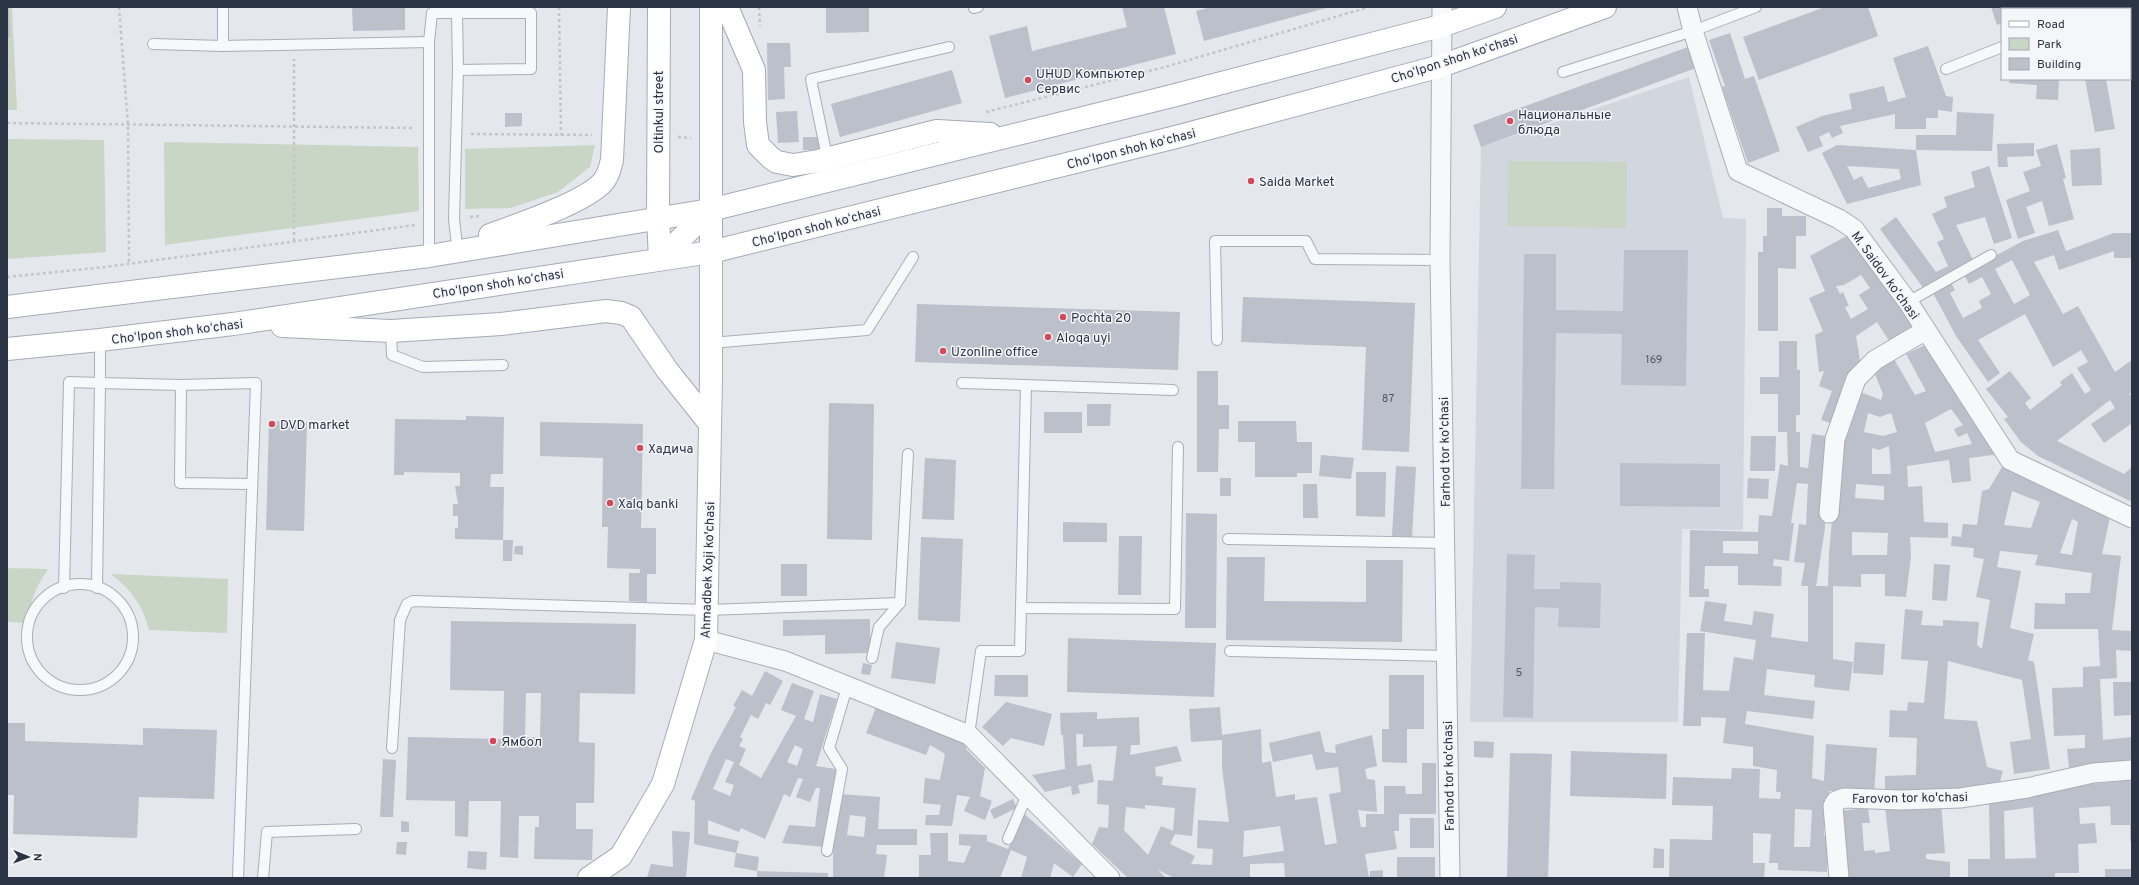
<svg xmlns="http://www.w3.org/2000/svg" width="2139" height="885" viewBox="0 0 2139 885" font-family="Overpass,sans-serif">
<style>
.built{fill:#d2d6de}
.green{fill:#c9d6c5}
.building{fill:#bbc0ca;fill-rule:evenodd}
.lines{fill:none;stroke-linecap:round;stroke-linejoin:round}
.lane-casing{stroke:#a9aeb7;stroke-width:12}
.street-casing{stroke:#a9aeb7;stroke-width:21}
.secondary-casing{stroke:#a9aeb7;stroke-width:24}
.primary-casing{stroke:#a3abb8;stroke-width:24}
.path{stroke:#c2c5cb;stroke-width:2.5;stroke-dasharray:3 3;stroke-linecap:butt}
.lane{stroke:#f7f8fa;stroke-width:10}
.street{stroke:#f7f8fa;stroke-width:19}
.secondary{stroke:#fff;stroke-width:22}
.primary{stroke:#fff;stroke-width:22}
.poi-dot{fill:#d1495b;stroke:#f4f6f9;stroke-width:1.5}
.labels{text-anchor:middle;stroke-width:3;stroke-linejoin:round;paint-order:stroke}
.number-label{font-size:11px;fill:#4f5766}
.street-label{font-size:13px;fill:#2b3445;stroke:#f4f6f9}
.poi-label{font-size:13px;fill:#2b3445;stroke:#f4f6f9;text-anchor:start}
</style>
<rect width="100%" height="100%" fill="#e4e7ec"/>
<!-- built -->
<path class="built" d="M1689 77 1723 218 1746 219 1743 530 1682 529 1678 722H1470L1481 147Z"/>
<!-- green -->
<g class="green">
<path d="M7 7H12L17 110H7Z"/>
<path d="M7 139 104 140 106 252 7 259Z"/>
<path d="M164 142 418 147 419 211 165 245Z"/>
<path d="M595 145 590 167 558 192 511 208 465 209V149Z"/>
<path d="M1508 161 1627 162 1626 228 1507 226Z"/>
<path d="M7 568 48 569C35 589 31 598 29 623L7 622Z"/>
<path d="M111 574 228 579 227 633 149 630C142 604 132 591 111 574Z"/>
</g>
<!-- building -->
<g class="building">
<path d="M7 7H9L10 37 7 38Z"/>
<path d="M352 7H405V30L353 31Z"/>
<path d="M826 7H869V32L826 33Z"/>
<path d="M1122 7H1164L1176 54 1005 98 989 36 1027 26 1032 51 1127 27Z"/>
<path d="M1211 7H1330L1204 41 1196 11Z"/>
<path d="M1825 7H1868L1878 36 1759 80 1743 37Z"/>
<path d="M1991 7H2034L2035 9H2002V23L1997 25Z"/>
<path d="M1730 33 1745 79 1754 76 1780 151 1748 163 1722 87 1725 86 1709 40Z"/>
<path d="M767 43H790L791 67H784L785 99 768 100Z"/>
<path d="M1928 46 1946 96 1953 97 1952 112 1938 110V118H1926V129H1895V114L1840 126 1843 133 1832 138 1829 132 1819 137 1823 146 1808 152 1796 127 1822 116 1852 109 1849 94 1884 86 1888 102 1906 97 1893 58Z"/>
<path d="M1688 47 1696 68 1481 147 1473 125Z"/>
<path d="M952 70 962 103 840 137 831 104Z"/>
<path d="M2010 79H2059L2058 100 2036 99 2037 85 2009 83Z"/>
<path d="M2085 79H2106L2115 129 2095 132Z"/>
<path d="M797 111 799 142 778 143 776 112Z"/>
<path d="M1957 112 1994 114 1992 151 1916 150 1921 185 1847 204 1822 153 1837 145 1916 150V135H1956ZM1847 166 1899 169 1901 179 1868 188 1862 176 1854 180Z"/>
<path d="M505 113H522V126L505 127Z"/>
<rect x="803" y="137" width="18" height="13"/>
<path d="M2034 143V156L2007 157 2008 167H1998L1997 144Z"/>
<path d="M2057 144 2066 178 2063 179 2074 219 2049 226 2042 201 2026 207 2035 233 2018 239 2006 200 2030 191 2023 172 2041 166 2036 150Z"/>
<path d="M2100 148 2102 185 2072 186 2070 150Z"/>
<path d="M1989 166 2012 238 1994 244 1985 217 1956 225 1973 260 1924 289 1880 229 1896 217 1936 272 1948 266 1937 242 1944 239 1932 214 1947 207 1944 197 1975 187 1971 172Z"/>
<path d="M1767 208H1782V216H1806V236H1796V269L1778 268V331H1758V252H1763V236H1767Z"/>
<path d="M2058 230 2066 251 2114 233H2132V258H2114V251L2059 270 2054 255 2034 262 2063 314 2078 306 2115 372 2132 360V392L2129 394 2132 396V423L2104 443 2091 424 2115 408 2110 400 2057 441 2124 474 2132 467V502L2038 456 2021 442 2004 419 2008 417 1986 389 2010 371 2031 398 2025 403 2030 410 2062 385 2060 382 2072 373 2085 394 2091 390 2077 368 2088 362 2081 350 2053 367 2025 314 1978 340 2000 373 1988 382 1956 336 1932 291 1950 281 1955 290 1950 293 1963 318 1982 308 1979 301 1991 294 1982 277 1969 284 1963 273 2023 241ZM2012 260 2030 295 2014 304 1995 269Z"/>
<path d="M1852 233 1916 332 1893 347 1877 322 1856 336 1861 367 1837 425 1821 420 1832 391 1819 386 1824 371 1819 372 1815 335 1823 331 1809 298 1825 291 1810 256ZM1861 275 1870 288 1859 295 1868 309 1851 319 1845 307 1849 306 1843 292 1840 294 1836 286 1844 285Z"/>
<path d="M1624 250H1688L1686 386 1621 385 1622 334 1556 333 1554 489H1521L1524 254H1556V310L1623 311Z"/>
<path d="M1243 297 1415 303 1409 452 1362 450 1366 347 1241 342Z"/>
<path d="M917 304 1180 312 1178 370 915 362Z"/>
<path d="M1779 341H1797V370H1800V415H1796V432H1800V467L1808 468 1812 434 1832 437 1827 471 1825 528 1816 586H1828L1829 554 1839 438 1855 390 1881 400 1883 394 1873 369 1894 359 1915 395 1926 391 1906 354 1925 345 2000 454 1969 458 1971 481 1952 483 1949 460 1907 466 1908 487 1922 486 1924 522 1948 523V538L1910 537 1911 556 1906 597 1885 596V574H1861V587L1833 586V659L1853 662 1849 691 1814 687 1815 675 1767 669 1764 695 1815 701 1813 719 1747 711 1745 724 1814 736 1812 778 1824 781 1826 744 1877 748 1874 794 1829 791V800L1824 799V836H1828L1827 872 1778 870V863H1769L1771 834 1753 833V863H1765L1764 878H1669L1670 839 1712 840 1713 806 1672 805 1673 777 1731 779 1732 768 1760 769 1759 798 1780 799 1781 792H1776L1777 770 1753 766V747L1723 743 1726 718 1701 717V726H1683L1687 633H1705L1703 690 1729 691 1734 657 1753 660 1756 640 1700 631 1705 601 1727 604 1724 621 1752 625 1754 611 1774 614 1771 637 1808 642V586H1801L1805 563 1794 562 1799 524 1806 525 1808 484 1797 483 1791 523H1794L1789 561 1774 559 1773 566 1782 567 1781 586 1738 585V566H1705L1704 589H1709V597H1689L1690 530 1758 532 1759 515 1772 516 1780 464 1788 466 1787 432H1778V394H1760V377H1779ZM1951 409 1963 425 1954 429 1958 437 1967 433 1972 444 1935 452 1925 423ZM1868 413 1880 417 1891 413 1897 432 1883 436 1864 432ZM1889 446 1891 474H1872V448L1879 450ZM1856 484 1884 486V500L1855 498ZM1852 532 1888 533 1887 555H1852ZM1723 541H1758V554L1723 553ZM1795 809 1812 810 1810 847H1794Z"/>
<path d="M1197 371H1218V405H1229V429H1219L1218 472H1197Z"/>
<path d="M829 403 874 404 872 540 827 539Z"/>
<path d="M1087 404H1111L1110 426H1087Z"/>
<rect x="1044" y="412" width="38" height="21"/>
<path d="M466 416 504 417 503 474H491L490 487H504L503 540 455 539V528H458V516H453V504H458L455 486H460V473L404 472V475H394L395 419 466 420Z"/>
<path d="M269 421 307 422 304 531 266 530Z"/>
<path d="M1238 421H1296L1297 442H1312V473H1297V477H1255V442H1238Z"/>
<path d="M540 422 643 424 641 528H656V574H647V602L629 601V573H640V569L607 568 608 527H602L603 458 540 456Z"/>
<path d="M1751 436H1776L1775 471H1750Z"/>
<path d="M1321 455 1354 458 1351 479 1319 476Z"/>
<path d="M925 458 956 460 954 520 922 519Z"/>
<path d="M2005 462 2111 513 2102 554 2121 556 2112 630 2132 631V651L2116 650 2117 678 2100 679 2103 740 2132 737V763L2069 768 2067 749 2085 748V735L2054 736 2052 688 2083 687V667L2100 666 2098 629H2034L2035 603 2065 604V593H2090L2092 573 2035 565 2038 555 2000 551 1997 567 2021 571 2010 628 2034 634 2028 660 2034 662 2050 769 2014 774 2010 742 2031 739 2022 680 1948 661 1944 719 1977 721 1987 767 2003 771 1998 788 1885 794V776L1916 775 1917 738 1889 737 1890 710 1907 711 1908 702 1924 703 1928 661 1901 659 1905 609 1923 611 1921 625 1943 626V620L1979 622 1977 645 1982 649 1990 600 1976 597 1984 559 1973 557 1974 548 1951 546 1952 536 1961 537 1963 524 1977 525 1982 491 1989 489ZM2012 491 2040 502 2031 528 2004 525ZM2072 519 2078 522 2072 555 2060 553Z"/>
<path d="M1620 463 1720 464V507L1620 506Z"/>
<path d="M1396 466 1416 467 1412 537 1392 536Z"/>
<path d="M1356 472H1386L1385 517 1356 516Z"/>
<rect x="1220" y="478" width="11" height="18"/>
<path d="M1748 478 1769 479 1768 499 1747 498Z"/>
<path d="M1303 484H1317L1318 518H1303Z"/>
<path d="M1186 513 1217 514 1216 628H1185Z"/>
<path d="M1063 522 1107 523V542H1063Z"/>
<path d="M1119 536H1142L1141 595H1118Z"/>
<path d="M921 537 963 539 960 622 918 620Z"/>
<path d="M503 540H513L512 561H503Z"/>
<path d="M515 546H523V555L514 554Z"/>
<path d="M1507 554 1535 555 1534 589H1560V582L1601 583 1600 628 1558 627 1559 608 1535 607 1533 718 1503 717Z"/>
<path d="M1227 557H1265L1264 601 1366 602V560H1403L1402 642 1226 640Z"/>
<rect x="781" y="564" width="26" height="32"/>
<path d="M1934 564 1950 565 1947 601 1932 600Z"/>
<path d="M870 619V653L825 654V635L783 636V620Z"/>
<path d="M451 621 636 624 635 694 580 693 579 742 595 743 594 803H576V829H593L592 860 534 859 535 827H539V816H519L518 858 500 857 501 801H469L468 837 455 836V801L406 800 408 737 503 739 504 691 450 690ZM526 693H541L540 738 525 737Z"/>
<path d="M1068 638 1216 643 1214 697 1067 692Z"/>
<path d="M896 642 940 648 935 684 891 678Z"/>
<path d="M1855 642 1885 644 1883 675 1853 673Z"/>
<path d="M863 663 872 665 870 675 861 674Z"/>
<path d="M765 671 783 681 770 705 766 703 758 719 751 715 740 737 743 739 739 746 746 749 739 765 761 778 796 716 781 710 792 683 814 691 804 719 813 722 820 694 837 699 816 766 836 769 825 847 782 843 789 825 815 827 820 788H816L810 802 796 797 803 779 798 778 790 797 784 794 765 839 741 828 739 832 708 820V834L739 841 736 853 694 844 695 801 691 799 711 753 736 707 733 706 742 690 752 696ZM795 745 803 749 797 766 787 762ZM726 759 734 762 725 782 734 785 730 796 713 789Z"/>
<path d="M995 675H1028V697L994 696Z"/>
<path d="M1389 675H1424V729H1407V763L1382 762V729H1389Z"/>
<path d="M2113 682H2132V715L2114 716Z"/>
<path d="M1006 702 1052 714 1044 746 1011 738 1003 746 982 727Z"/>
<path d="M877 705 967 745 966 749 985 768 980 796 992 801 985 820 964 811 970 797 957 795 952 826 925 825 926 815H939L941 805 923 803 925 778 940 780 945 754 930 745 926 755 866 733Z"/>
<path d="M1220 707 1222 735 1261 729 1262 763 1271 761 1276 797 1295 794V800L1317 797 1325 845 1337 843 1329 794 1341 792 1338 767 1316 770 1312 754 1273 762 1269 743 1320 731 1325 752 1336 753 1335 745 1372 735 1377 766 1365 769 1367 779 1375 780 1377 812 1358 810 1361 827H1366V814H1384V786H1405L1406 794H1422V763H1436V814H1399V831H1394L1397 849 1365 854 1369 878H1285L1284 863 1250 864V878H1174L1158 870 1166 878H1128L1092 844 1099 827 1108 828 1109 805 1097 804 1098 780 1113 781 1117 746 1083 747V734H1076L1077 766 1091 764 1094 782 1078 785 1080 793 1072 795 1071 786 1045 792 1032 775 1065 769 1063 735H1061L1060 713 1097 712V719L1139 717 1140 745H1131L1130 755 1177 746 1182 761 1155 767 1156 776 1163 777 1162 785 1196 788 1192 836 1175 834 1170 844 1195 856 1191 864 1212 865 1213 849 1197 848 1198 820 1229 822 1222 768V740L1191 742 1189 709ZM1145 805 1175 808 1173 831 1161 826 1148 855 1124 830 1126 807 1145 809ZM1280 826 1284 851 1243 857 1244 831Z"/>
<path d="M7 723H25V741L143 745V728L217 730 214 799 139 797 137 838 13 834 14 795H7Z"/>
<path d="M1474 741 1494 742 1493 758 1474 757Z"/>
<path d="M1571 751 1667 754 1666 799 1570 796Z"/>
<path d="M1510 753 1552 754 1548 878H1507Z"/>
<path d="M383 759 396 760 393 817H380Z"/>
<path d="M2132 780V841H2130V825H2111L2110 806 2079 808 2080 824 2095 823 2097 843 2078 844 2079 873H2055V878H1968V859H1990L1989 799 2046 788ZM2033 807 2036 858 2005 859 2004 811Z"/>
<path d="M839 794 880 797 878 829H917V845H877L876 854 887 855 884 878H833V849ZM850 815 866 817 864 837 847 835Z"/>
<path d="M1013 799 1017 808 994 819 990 810Z"/>
<path d="M1941 803 1945 853 1926 854V859L1950 862V878H1846L1839 811 1868 808 1870 823H1862L1864 851 1875 850V853L1890 851 1885 806Z"/>
<path d="M1022 812 1082 864 1073 877 1054 863 1050 878H1021L1027 857 1011 850 1000 878H919V855H931L930 833H948V861L964 863 971 846 959 845V834L987 835V841L1008 849Z"/>
<rect x="1410" y="818" width="24" height="30"/>
<path d="M401 821 409 822V832H401Z"/>
<path d="M672 831 690 832 686 878H647L651 864 673 867Z"/>
<path d="M397 842H407L406 855 396 854Z"/>
<path d="M1654 848 1664 849V868H1653Z"/>
<path d="M468 851 487 852 486 870 467 868Z"/>
<path d="M736 853 759 857 757 871 734 867Z"/>
<rect x="1397" y="857" width="38" height="21"/>
<rect x="2105" y="869" width="27" height="9"/>
<path d="M1383 870V878H1370V871Z"/>
<path d="M757 871 828 873V878H757Z"/>
</g>
<g class="lines">
<defs>
<g id="lane">
<path d="M974 8 978 7"/>
<path d="M2046 9V7"/>
<path d="M153 44 223 46 429 42"/>
<path d="M223 46V7"/>
<path d="M1946 69 2002 47"/>
<path d="M1563 72 1693 31 1756 7"/>
<path d="M820 158 826 152 811 79 949 47"/>
<path d="M457 246 454 219 458 70"/>
<path d="M429 256V42L432 13H531V69L458 70 457 13"/>
<path d="M1908 302 1991 255"/>
<path d="M391 331 392 355 423 367 503 365"/>
<path d="M100 340V383L181 385 180 483 252 484"/>
<path d="M1217 340 1215 241H1306L1315 259 1440 260"/>
<path d="M711 343 867 330 913 257"/>
<path d="M962 383 1173 390"/>
<path d="M181 385 256 383 238 878"/>
<path d="M1228 539 1445 543"/>
<circle cx="80" cy="637" r="53"/>
<path d="M64 588 69 382 100 383 97 588"/>
<path d="M1021 608 1175 609 1178 447"/>
<path d="M1230 651 1447 656"/>
<path d="M872 658 879 627 900 603 908 454"/>
<path d="M969 735 981 651H1020L1026 385"/>
<path d="M392 748 400 620 407 604 413 601 707 610 900 603"/>
<path d="M1008 839 1027 795"/>
<path d="M827 851 842 769 829 748 847 687"/>
<path d="M263 878 267 832 356 829"/>
</g>
<g id="street">
<path d="M1442 7 1440 260 1450 878"/>
<path d="M1687 7 1693 31 1738 171 1839 219 1854 229 1908 302 2010 460 2132 518"/>
<path d="M1829 513 1835 439 1856 379 1875 360 1926 330"/>
<path d="M706 640 785 661 969 735 1110 878"/>
<path d="M1839 878 1833 806 1836 801 1844 798 1901 800 1960 798 2027 788 2093 773 2132 770"/>
</g>
<path id="secondary" d="M589 878 621 856 663 784 706 640 711 377V252"/>
<g id="primary">
<path d="M659 7 658 217 660 259"/>
<path d="M711 7V252"/>
<path d="M727 7 754 70 755 122 758 145 771 158 777 162 793 165 818 161 937 131 990 134"/>
<path d="M490 235C517 225 583 203 602 183 608 177 610 168 612 160L619 7"/>
<path d="M660 259 710 210"/>
<path d="M7 307 429 256 710 210 1168 97 1441 26 1495 7"/>
<path d="M282 326 391 331 501 324 606 311 621 313 631 317 667 370 710 424"/>
<path d="M7 349 100 340 233 324 711 252 1176 137 1441 66 1605 7"/>
</g>
</defs>
<!-- lane casing -->
<use href="#lane" class="lane-casing"/>
<!-- street casing -->
<use href="#street" class="street-casing"/>
<!-- secondary casing -->
<use href="#secondary" class="secondary-casing"/>
<!-- primary casing -->
<use href="#primary" class="primary-casing"/>
<!-- path -->
<g class="path">
<path d="M119 7 128 125 129 263"/>
<path d="M559 7 561 135"/>
<path d="M759 7 760 26"/>
<path d="M986 112 1165 67 1369 7"/>
<path d="M7 123 414 128"/>
<path d="M471 134 592 135"/>
<path d="M678 137 691 138"/>
<path d="M470 217 480 216"/>
<path d="M294 241V59"/>
<path d="M7 277 105 267 415 225"/>
</g>
<!-- lane -->
<use href="#lane" class="lane"/>
<!-- street -->
<use href="#street" class="street"/>
<!-- secondary -->
<use href="#secondary" class="secondary"/>
<!-- primary -->
<use href="#primary" class="primary"/>
</g>
<!-- markers -->
<g class="poi-dot">
<circle cx="1028" cy="80" r="4"/>
<circle cx="1510" cy="121" r="4"/>
<circle cx="1251" cy="181" r="4"/>
<circle cx="1063" cy="317" r="4"/>
<circle cx="1048" cy="337" r="4"/>
<circle cx="943" cy="351" r="4"/>
<circle cx="272" cy="424" r="4"/>
<circle cx="640" cy="448" r="4"/>
<circle cx="610" cy="503" r="4"/>
<circle cx="493" cy="741" r="4"/>
</g>
<g class="labels">
<!-- number labels -->
<g class="number-label">
<text x="1654" y="363">169</text>
<text x="1388" y="402">87</text>
<text x="1519" y="676">5</text>
</g>
<!-- street labels -->
<g class="street-label">
<text transform="translate(1454 58) rotate(-18)" y="5">Choʻlpon shoh koʻchasi</text>
<text transform="translate(658 112) rotate(-90)" y="5">Oltinkul street</text>
<text transform="translate(1131 148) rotate(-14)" y="5">Choʻlpon shoh koʻchasi</text>
<text transform="translate(816 226) rotate(-14)" y="5">Choʻlpon shoh koʻchasi</text>
<text transform="translate(1886 275) rotate(54)" y="5">M. Saidov koʻchasi</text>
<text transform="translate(498 283) rotate(-9)" y="5">Choʻlpon shoh koʻchasi</text>
<text transform="translate(177 331) rotate(-7)" y="5">Choʻlpon shoh koʻchasi</text>
<text transform="translate(1444 452) rotate(-91)" y="5">Farhod tor ko'chasi</text>
<text transform="translate(707 570) rotate(-88)" y="5">Ahmadbek Xoji ko'chasi</text>
<text transform="translate(1448 776) rotate(-91)" y="5">Farhod tor ko'chasi</text>
<text transform="translate(1910 797) rotate(-1)" y="5">Farovon tor ko'chasi</text>
</g>
<!-- poi labels -->
<g class="poi-label">
<text x="1036" y="78">UHUD Компьютер<tspan x="1036" dy="15">Сервис</tspan></text>
<text x="1518" y="119">Национальные<tspan x="1518" dy="15">блюда</tspan></text>
<text x="1259" y="186">Saida Market</text>
<text x="1071" y="322">Pochta 20</text>
<text x="1056" y="342">Aloqa uyi</text>
<text x="951" y="356">Uzonline office</text>
<text x="280" y="429">DVD market</text>
<text x="648" y="453">Хадича</text>
<text x="618" y="508">Xalq banki</text>
<text x="501" y="746">Ямбол</text>
</g>
</g>
<!-- border -->
<rect width="2139" height="885" fill="none" stroke="#2b3445" stroke-width="16"/>
<!-- legend -->
<rect x="2001" y="8" width="130" height="72" fill="#f4f6f9" stroke="#a4a8b1"/>
<rect x="2009" y="21" width="20" height="6" fill="#ffffff" stroke="#a4a8b1"/>
<text x="2037" y="28" font-size="12" fill="#2b3445">Road</text>
<rect x="2009" y="38" width="20" height="12" fill="#c9d6c5" stroke="#a4a8b1"/>
<text x="2037" y="48" font-size="12" fill="#2b3445">Park</text>
<rect x="2009" y="58" width="20" height="12" fill="#bbc0ca" stroke="#a4a8b1"/>
<text x="2037" y="68" font-size="12" fill="#2b3445">Building</text>
<!-- north arrow -->
<g transform="translate(28 857) rotate(91)" stroke="#f4f6f9" stroke-width="3" paint-order="stroke">
<path d="M0-3L7 15L0 10L-7 15Z" fill="#2b3445"/>
<text y="-6" font-size="11" font-weight="bold" text-anchor="middle" fill="#2b3445">N</text>
</g>
</svg>
